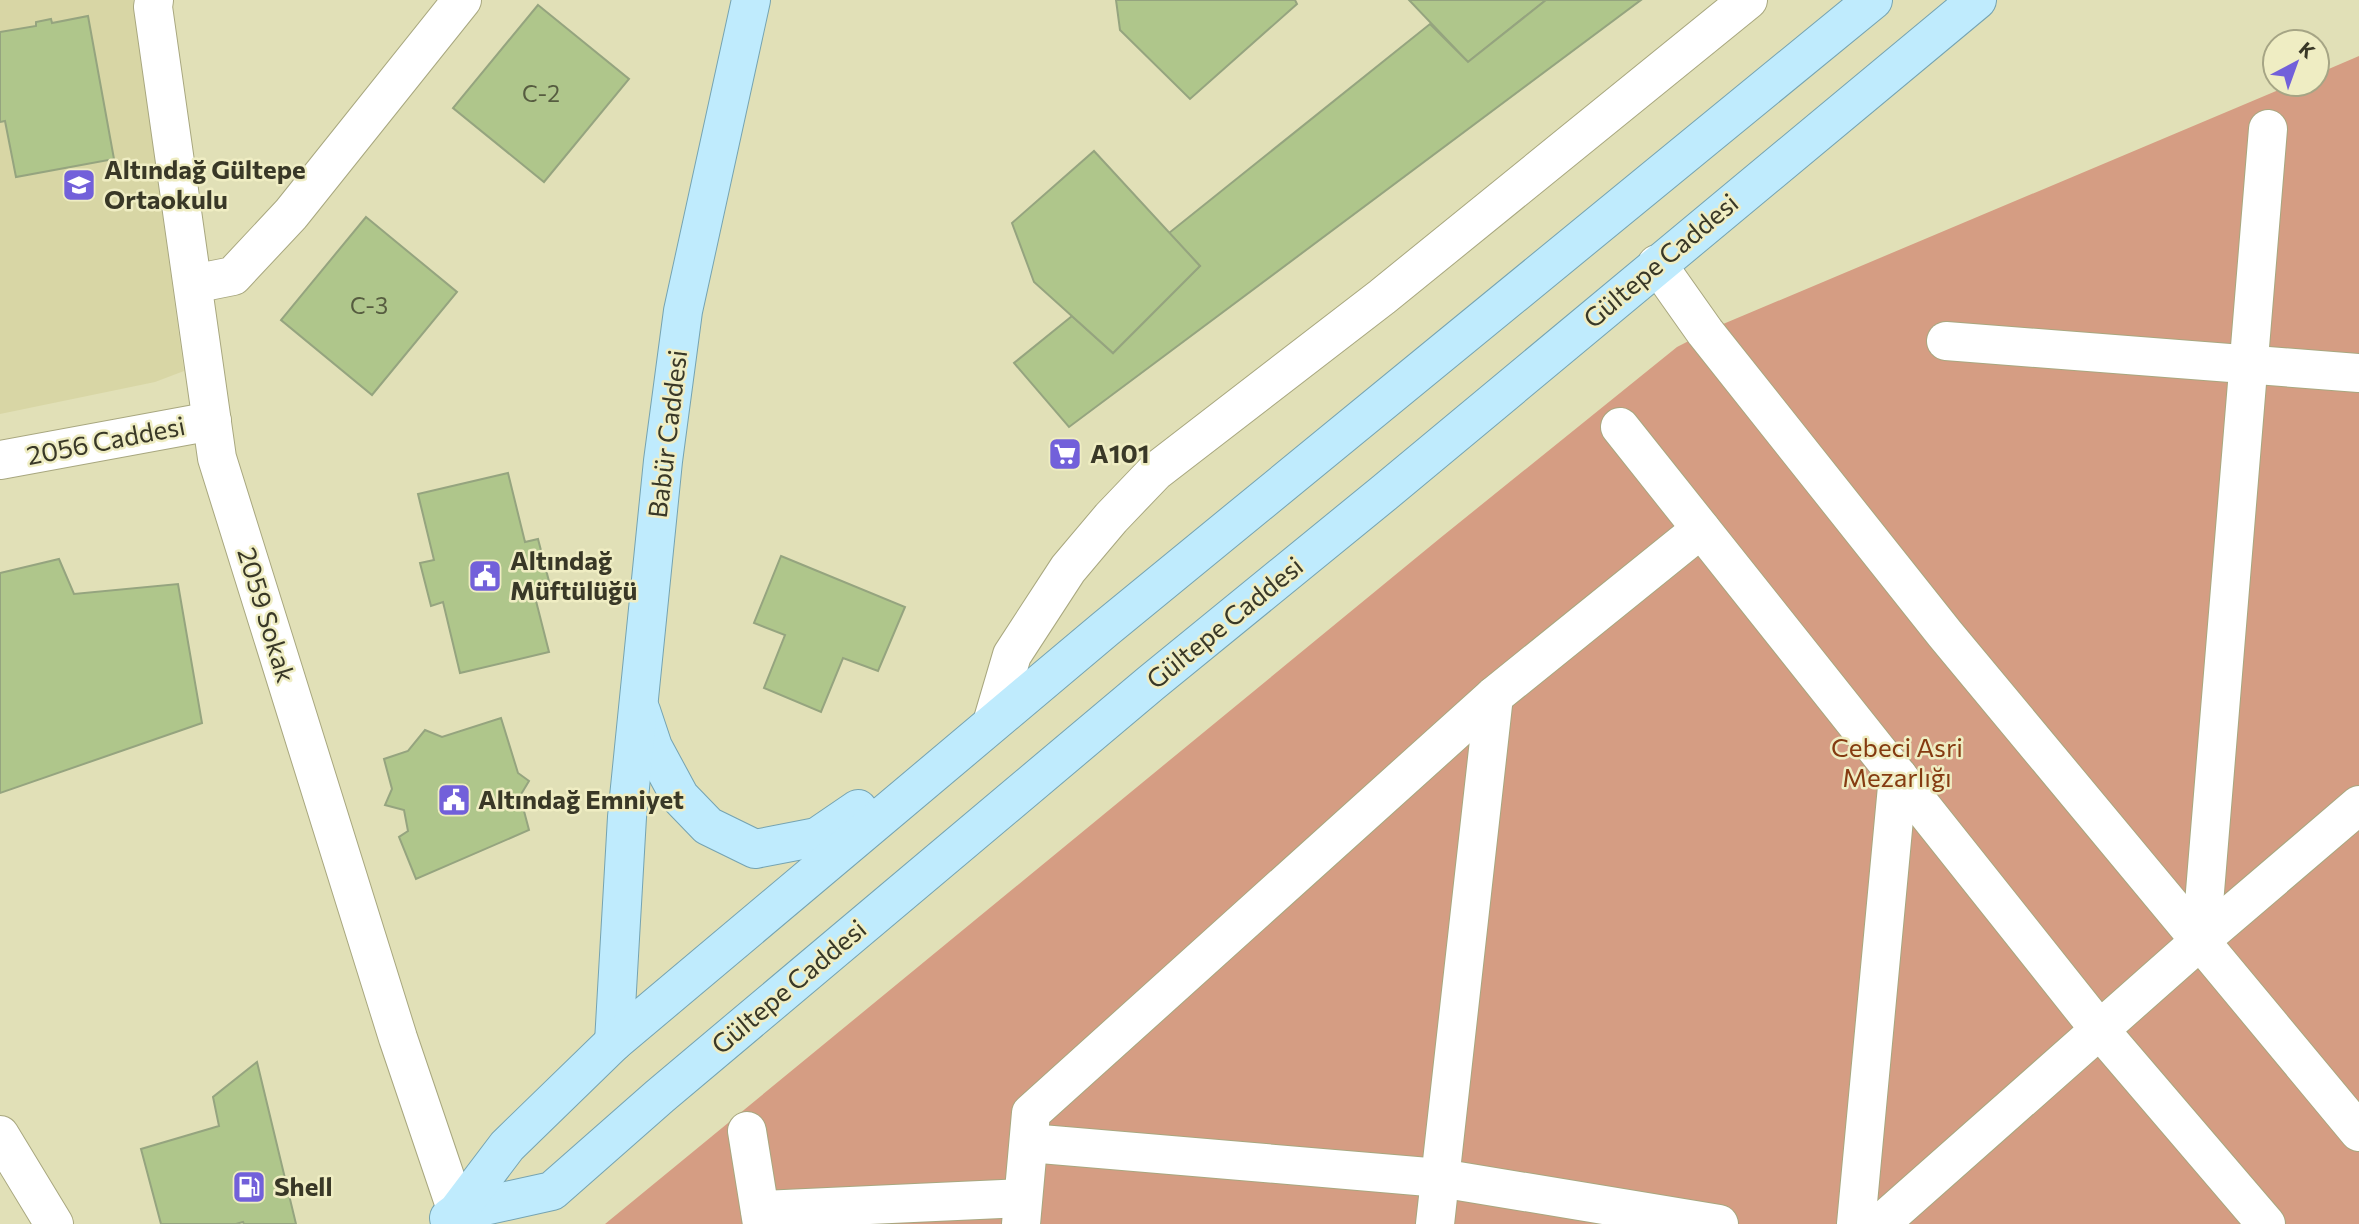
<svg xmlns="http://www.w3.org/2000/svg" width="2359" height="1224" viewBox="0 0 2359 1224" font-family="Commissioner,sans-serif">
<style>
.built{fill:#d8d6a5}
.green{fill:#d59d83}
.building{fill:#afc68b;stroke:#95a47f;stroke-width:2}
.lines{fill:none;stroke-linecap:round;stroke-linejoin:round}
.minor-casing{stroke:#a8a77f;stroke-width:40}
.major-casing{stroke:#75a3b1;stroke-width:40}
.minor{stroke:#fff;stroke-width:38}
.major{stroke:#bfebfd;stroke-width:38}
.labels{text-anchor:middle;stroke-width:5;stroke-linejoin:round;paint-order:stroke}
.number-label{font-size:23px;fill:#565c40}
.poi-label{font-size:26px;font-weight:bold;fill:#393827;stroke:#efedc3;text-anchor:start}
.street-label{font-size:26px;fill:#393827;stroke:#efedc3}
.park-label{font-size:26px;fill:#853b11;stroke:#efedc3}
</style>
<rect width="100%" height="100%" fill="#e1e0b7"/>
<!-- built -->
<path class="built" d="M0 0H133L184 371 155 382 0 414Z"/>
<!-- green -->
<path class="green" d="M2359 56V1224H605L1439 539 1677 347 1716 327 2293 84H2317V74Z"/>
<!-- building -->
<g class="building">
<path d="M1116 0H1295L1297 4 1190 99 1120 30Z"/>
<path d="M1409 0H1546L1468 62Z"/>
<path d="M1546 0H1641L1069 427 1014 363 1072 316 1113 353 1200 266 1169 233 1430 24 1468 62Z"/>
<path d="M538 5 629 79 544 182 453 108Z"/>
<path d="M88 16 114 159 16 177 5 121 0 122V32L36 26V22L51 19 52 23Z"/>
<path d="M1094 151 1200 266 1113 353 1034 282 1012 223Z"/>
<path d="M366 217 457 292 372 395 281 320Z"/>
<path d="M508 473 525 542 538 539 551 589 534 593 549 652 460 673 443 602 431 606 420 563 434 560 418 494Z"/>
<path d="M781 556 905 607 878 671 843 658 821 712 764 688 785 635 754 623Z"/>
<path d="M59 559 74 594 178 584 202 723 0 793V573Z"/>
<path d="M501 718 518 773 529 781 520 796 529 830 416 879 399 837 408 831 404 810 385 805 392 789 384 759 408 751 425 730 442 737Z"/>
<path d="M257 1062 296 1224H244L243 1222 236 1224H161L141 1149 219 1126 213 1097Z"/>
</g>
<g class="lines">
<defs>
<g id="minor">
<path d="M154 0 153 7 217 458 398 1038 457 1212"/>
<path d="M1657 264 1705 332 1945 634 2359 1132"/>
<path d="M193 284 233 276 291 214 462 0"/>
<path d="M1946 341 2359 373"/>
<path d="M1620 427 2099 1029 2266 1224"/>
<path d="M0 460 212 421"/>
<path d="M992 723 1012 655 1068 569 1111 518 1155 472 1382 297 1748 0"/>
<path d="M2201 940 2268 129"/>
<path d="M747 1131 762 1224"/>
<path d="M0 1135 54 1224"/>
<path d="M1029 1143 1440 1178 1719 1224"/>
<path d="M760 1210 1023 1198"/>
<path d="M1021 1224 1031 1113 1494 696 1701 529"/>
<path d="M1435 1224 1494 696"/>
<path d="M1856 1224 1898 776"/>
<path d="M1880 1224 2201 940 2359 805"/>
</g>
<g id="major">
<path d="M641 711 653 747 680 797 708 826 755 849 817 837 858 809"/>
<path d="M614 1042 627 817 663 461 683 311 751 0"/>
<path d="M457 1212 552 1191 660 1096 1151 683 1384 493 1977 0"/>
<path d="M449 1218 457 1212 507 1146 614 1042 1105 629 1873 0"/>
</g>
</defs>
<!-- minor casing -->
<use href="#minor" class="minor-casing"/>
<!-- major casing -->
<use href="#major" class="major-casing"/>
<!-- minor -->
<use href="#minor" class="minor"/>
<!-- major -->
<use href="#major" class="major"/>
</g>
<!-- icons -->
<defs>
<symbol id="school-square" viewBox="-11 -11 22 22"><rect x="-9" y="-9" width="18" height="18" rx="4" fill="#7260da" stroke="#efedc3"/><path d="M0-5L7-2L0 1L-7-2ZM-4 1L0 2.5L4 1V4Q0 6-4 4Z" fill="#fff"/></symbol>
<symbol id="supermarket-square" viewBox="-11 -11 22 22"><rect x="-9" y="-9" width="18" height="18" rx="4" fill="#7260da" stroke="#efedc3"/><path d="M-6-5.5h2.5l.6 2H6L4.5 2H-2.5L-4.4-4H-6ZM-1.5 3.2a1.3 1.3 0 1 0 .1 0ZM3 3.2a1.3 1.3 0 1 0 .1 0Z" fill="#fff"/></symbol>
<symbol id="civic-square" viewBox="-11 -11 22 22"><rect x="-9" y="-9" width="18" height="18" rx="4" fill="#7260da" stroke="#efedc3"/><path d="M-.6-6.5H3V-4.5H.6V-3L4-1V1h2V6H-6V1h2V-1L-.6-3ZM-1.2 2.5V6h2.4V2.5Z" fill="#fff"/></symbol>
<symbol id="fuel-square" viewBox="-11 -11 22 22"><rect x="-9" y="-9" width="18" height="18" rx="4" fill="#7260da" stroke="#efedc3"/><path d="M-5.5-6h7V0h2V4h1.3V-2.5L3-4.5l.8-.8L6-3V5H2.5V1h-1V6h-7ZM-4.2-4.7v3.2H.2V-4.7Z" fill="#fff"/></symbol>
</defs>
<g fill-rule="evenodd">
<use href="#school-square" x="60" y="166" width="38" height="38"/>
<use href="#supermarket-square" x="1046" y="435" width="38" height="38"/>
<use href="#civic-square" x="466" y="557" width="38" height="38"/>
<use href="#civic-square" x="435" y="781" width="38" height="38"/>
<use href="#fuel-square" x="230" y="1168" width="38" height="38"/>
</g>
<g class="labels">
<!-- number labels -->
<g class="number-label">
<text x="541" y="102">C-2</text>
<text x="369" y="314">C-3</text>
</g>
<!-- poi labels -->
<g class="poi-label">
<text x="104" y="179">Altındağ Gültepe<tspan x="104" dy="30">Ortaokulu</tspan></text>
<text x="1090" y="463">A101</text>
<text x="510" y="570">Altındağ<tspan x="510" dy="30">Müftülüğü</tspan></text>
<text x="478" y="809">Altındağ Emniyet</text>
<text x="274" y="1196">Shell</text>
</g>
<!-- street labels -->
<g class="street-label">
<text transform="translate(1661 261) rotate(-40)" y="9">Gültepe Caddesi</text>
<text transform="translate(668 434) rotate(-83)" y="9">Babür Caddesi</text>
<text transform="translate(106 441) rotate(-11)" y="9">2056 Caddesi</text>
<text transform="translate(266 615) rotate(73)" y="9">2059 Sokak</text>
<text transform="translate(1225 623) rotate(-39)" y="9">Gültepe Caddesi</text>
<text transform="translate(789 987) rotate(-40)" y="9">Gültepe Caddesi</text>
</g>
<!-- park labels -->
<g class="park-label">
<text x="1897" y="757">Cebeci Asri<tspan x="1897" dy="30">Mezarlığı</tspan></text>
</g>
</g>
<!-- north arrow -->
<g transform="translate(2296 63) rotate(41)"><circle r="33" fill="#efedc3" stroke="#a6a585" stroke-width="2"/>
<path d="M0-5L12 26L0 18L-12 26Z" fill="#7260da"/>
<text y="-10" font-size="19" font-weight="bold" text-anchor="middle" fill="#393827">K</text>
</g>
</svg>
